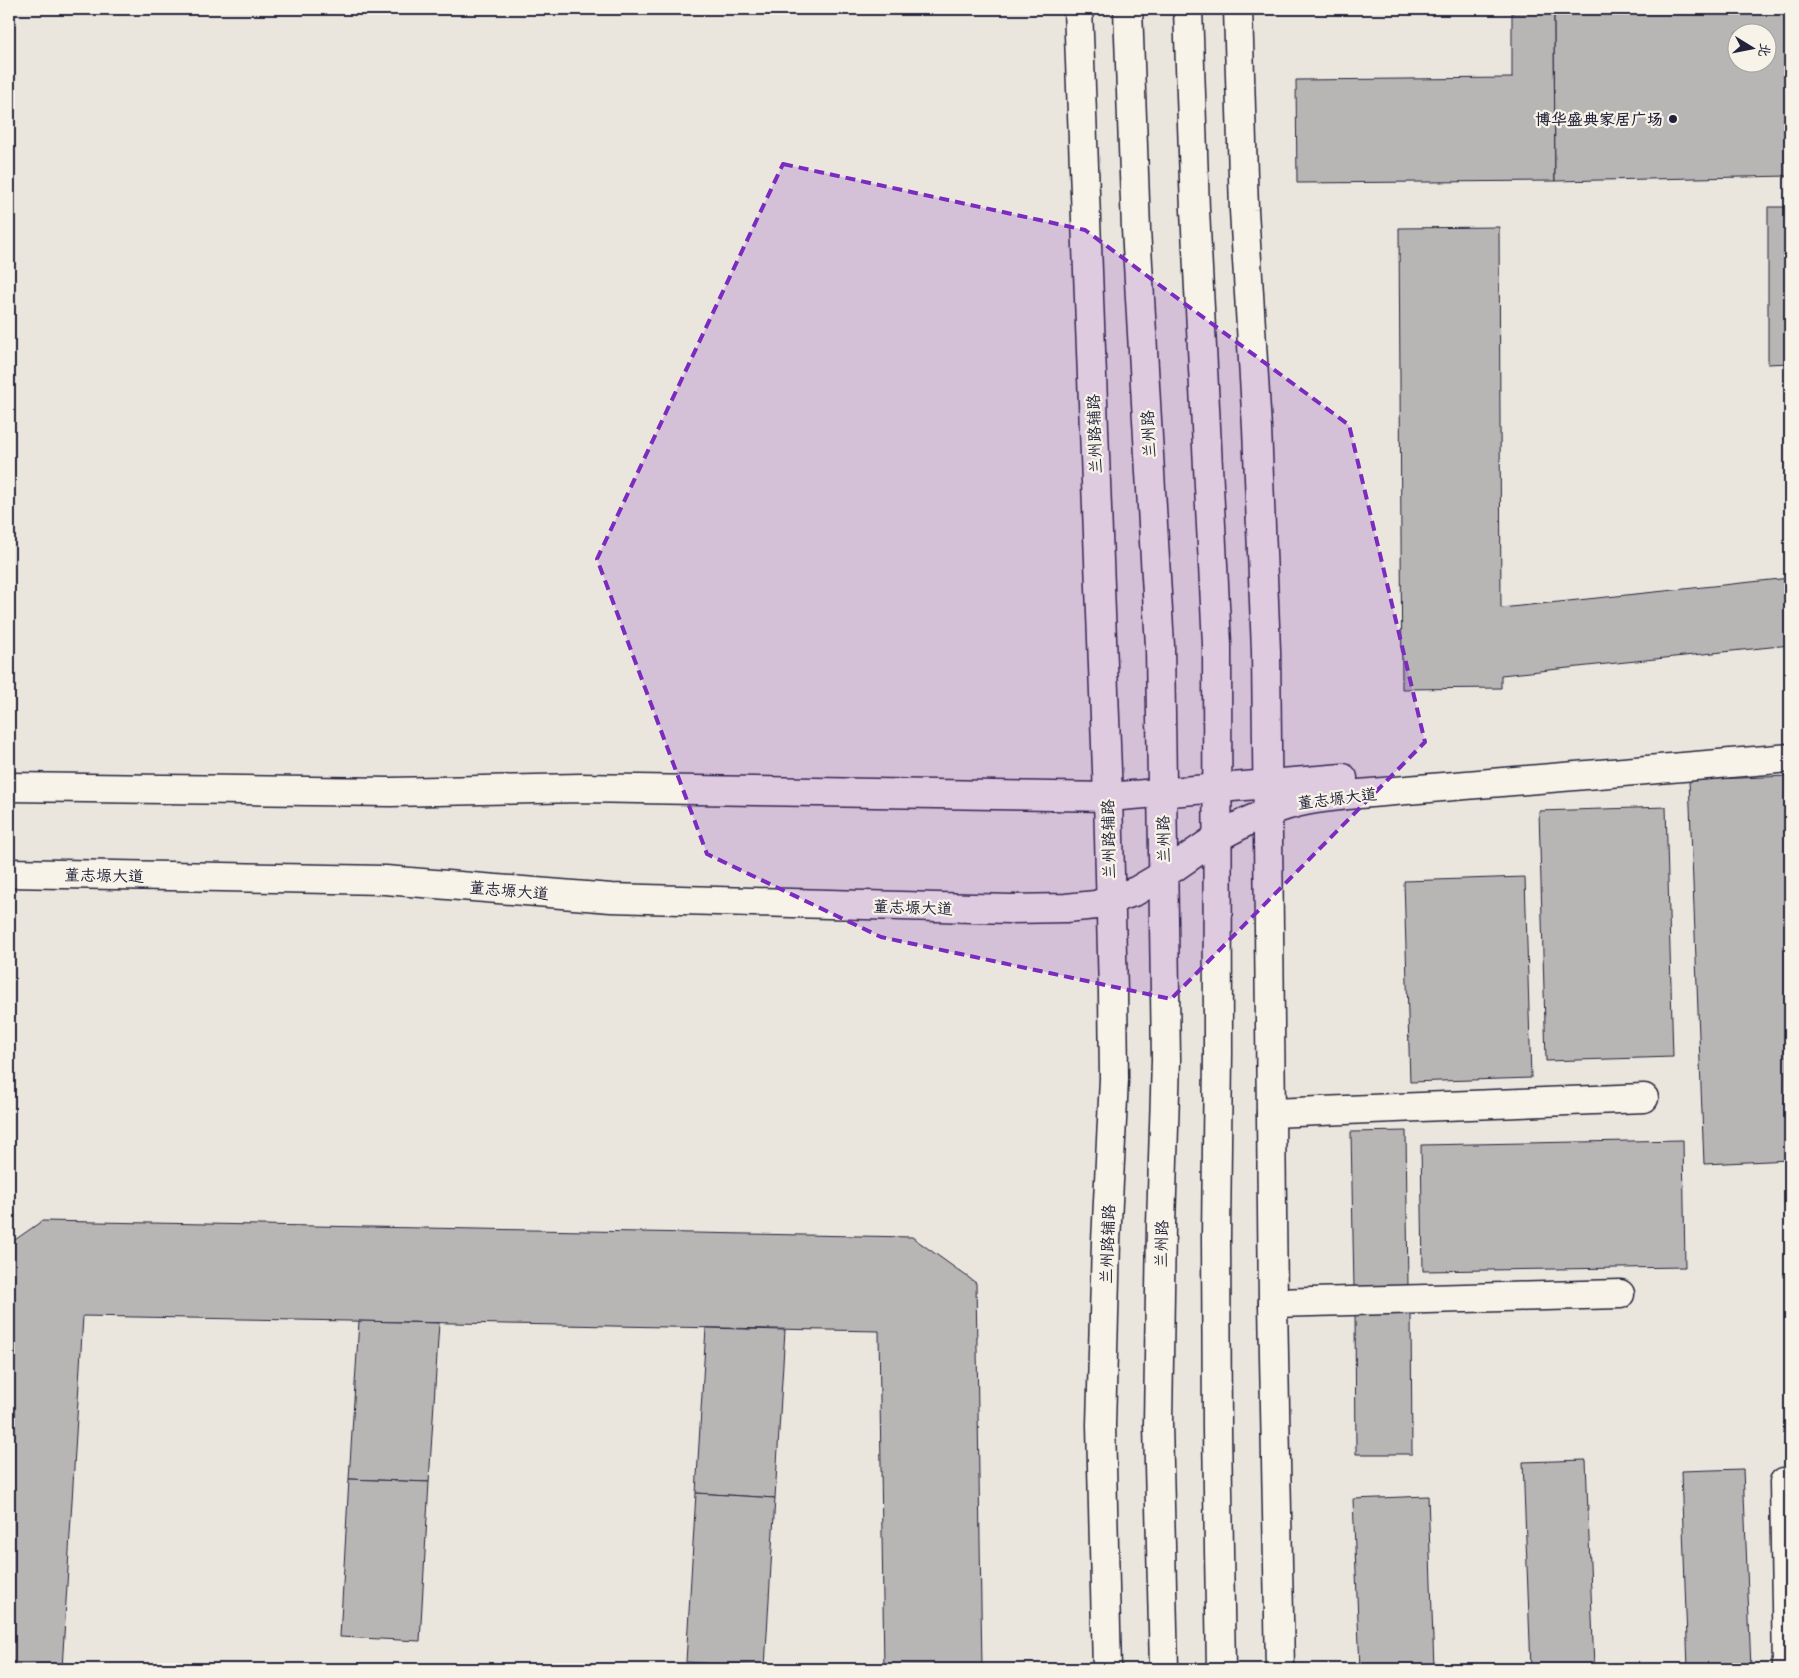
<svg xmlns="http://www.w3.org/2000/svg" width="1799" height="1678" viewBox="0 0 1799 1678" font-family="Pangolin,'LXGW WenKai TC',sans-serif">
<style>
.building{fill:#b8b6b5;stroke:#22223b;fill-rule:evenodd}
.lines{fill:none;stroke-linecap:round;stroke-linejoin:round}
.minor-casing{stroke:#22223b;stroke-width:31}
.major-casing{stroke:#22223b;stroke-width:31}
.minor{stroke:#f7f3e8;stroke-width:28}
.major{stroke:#f7f3e8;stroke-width:28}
.marked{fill:#7b2cbf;fill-opacity:0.2;stroke:#7b2cbf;stroke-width:4;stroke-dasharray:10 6;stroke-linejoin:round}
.poi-dot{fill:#22223b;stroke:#f7f3e8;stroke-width:2}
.labels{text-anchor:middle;stroke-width:4.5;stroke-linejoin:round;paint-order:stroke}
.poi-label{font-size:16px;font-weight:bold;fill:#22223b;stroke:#f7f3e8;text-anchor:end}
.street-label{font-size:16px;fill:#22223b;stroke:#f7f3e8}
</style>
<rect width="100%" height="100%" fill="#eae6de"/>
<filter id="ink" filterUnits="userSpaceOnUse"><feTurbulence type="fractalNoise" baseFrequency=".02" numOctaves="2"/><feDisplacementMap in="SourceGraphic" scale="10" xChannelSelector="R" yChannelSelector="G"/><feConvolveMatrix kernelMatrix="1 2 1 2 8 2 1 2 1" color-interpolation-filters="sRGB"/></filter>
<g filter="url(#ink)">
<!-- building -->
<g class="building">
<path d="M1512 9H1554L1555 181 1297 183 1296 80 1512 78Z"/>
<path d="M1554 9H1790V176L1555 181ZM1736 32H1766V62H1736Z"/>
<path d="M1768 207H1790V363L1768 364Z"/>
<path d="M1499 227 1501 608 1790 578V645L1501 675V688L1402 689 1399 228Z"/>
<path d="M1790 776V1160L1704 1164 1689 780Z"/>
<path d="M1666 807 1673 1057 1546 1061 1539 811Z"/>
<path d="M1525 877 1531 1078 1410 1082 1404 881Z"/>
<path d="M1406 1131 1408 1287 1354 1288 1351 1132Z"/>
<path d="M1683 1140 1685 1267 1423 1271 1421 1145Z"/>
<path d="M42 1221 912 1237 976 1283 982 1669H884L879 1331 83 1316 62 1669H9V1244Z"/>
<path d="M1411 1311 1412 1454H1356L1355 1312Z"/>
<path d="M359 1321 439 1323 429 1482 349 1479Z"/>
<path d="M706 1328 785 1330 775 1498 696 1493Z"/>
<path d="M1586 1460 1594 1669H1531L1523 1462Z"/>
<path d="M1743 1469 1751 1669H1688L1681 1471Z"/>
<path d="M349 1479 429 1482 420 1641 340 1637Z"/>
<path d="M696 1493 775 1498 765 1667 686 1662Z"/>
<path d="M1428 1496 1434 1669H1360L1353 1499Z"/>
</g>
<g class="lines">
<defs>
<g id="minor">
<path d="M1078 9 1108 797 1113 993 1114 1079 1106 1242 1101 1425 1107 1669"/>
<path d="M1238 9 1244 210 1257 428 1266 651 1273 1303 1280 1669"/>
<path d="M1269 784 1343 778"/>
<path d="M1269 812C1294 801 1320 798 1347 795L1790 758"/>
<path d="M1271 1113 1644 1098"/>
<path d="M1273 1303 1620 1294"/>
<path d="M1784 1482 1787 1669"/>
</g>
<g id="major">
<path d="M1128 9 1136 229 1160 646 1166 1060 1161 1225 1158 1424 1164 1669"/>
<path d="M1188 9 1195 210 1217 644 1218 1052 1216 1238 1217 1431 1221 1669"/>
<path d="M9 787 391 792 580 788 1108 797 1269 784"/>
<path d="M9 873 385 880 611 898 1010 909 1066 908 1096 905 1136 891 1163 875 1218 837 1248 821 1269 812"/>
</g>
</defs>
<!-- minor casing -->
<use href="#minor" class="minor-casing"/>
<!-- major casing -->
<use href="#major" class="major-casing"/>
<!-- minor -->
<use href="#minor" class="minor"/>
<!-- major -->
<use href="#major" class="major"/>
</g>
</g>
<!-- marked area -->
<path class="marked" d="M783 164 1085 230 1349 425 1425 742 1171 999 881 937 707 854 597 559Z"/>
<!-- markers -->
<circle class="poi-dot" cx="1673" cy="119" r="5"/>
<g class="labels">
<!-- poi labels -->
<g class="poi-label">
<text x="1663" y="125">博华盛典家居广场</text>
</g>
<!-- street labels -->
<g class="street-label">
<text transform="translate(1094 434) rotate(-92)" y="6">兰州路辅路</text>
<text transform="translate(1148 434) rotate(-93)" y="6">兰州路</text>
<text transform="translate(1337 798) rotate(-7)" y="6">董志塬大道</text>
<text transform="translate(1108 839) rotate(-91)" y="6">兰州路辅路</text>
<text transform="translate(1163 839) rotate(-91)" y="6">兰州路</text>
<text transform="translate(104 875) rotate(1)" y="6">董志塬大道</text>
<text transform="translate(509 890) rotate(5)" y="6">董志塬大道</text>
<text transform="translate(913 907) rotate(2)" y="6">董志塬大道</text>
<text transform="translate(1107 1244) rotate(-88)" y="6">兰州路辅路</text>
<text transform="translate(1161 1244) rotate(-89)" y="6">兰州路</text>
</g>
</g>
<!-- margin -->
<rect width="1799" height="1678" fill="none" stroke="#f7f3e8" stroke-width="30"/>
<rect x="15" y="15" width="1769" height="1648" fill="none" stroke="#22223b" stroke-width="2" filter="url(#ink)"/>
<!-- north arrow -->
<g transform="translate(1752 48) rotate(100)"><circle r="24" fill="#f7f3e8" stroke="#a29fa3"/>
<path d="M0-4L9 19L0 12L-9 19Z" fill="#22223b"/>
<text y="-8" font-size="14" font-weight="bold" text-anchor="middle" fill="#22223b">北</text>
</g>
</svg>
